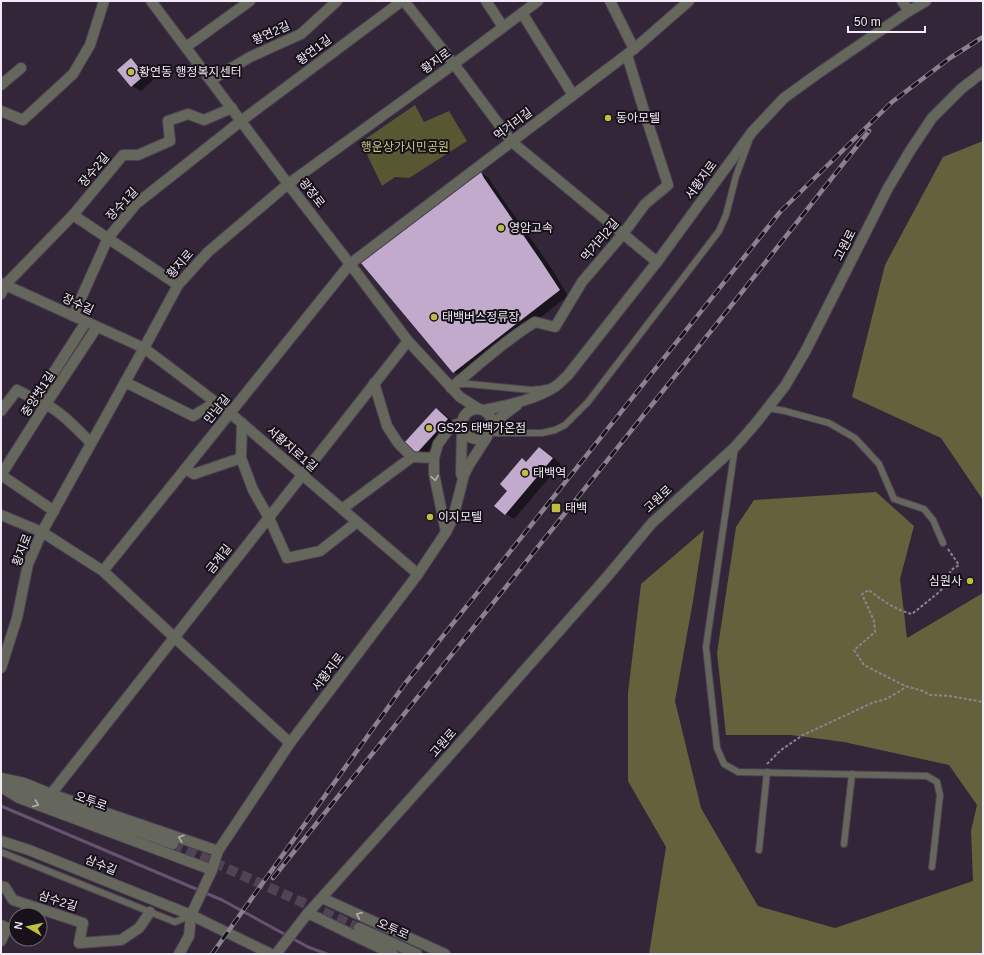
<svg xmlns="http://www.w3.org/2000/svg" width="984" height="955" viewBox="0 0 984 955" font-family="Helvetica,'Noto Sans KR',sans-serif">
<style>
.green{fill:#575732}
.forest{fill:#63623c}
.shadow{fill:#0007}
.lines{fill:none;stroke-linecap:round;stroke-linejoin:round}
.stream{stroke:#685272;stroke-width:3}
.building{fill:#c2aacd}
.tertiary-tunnel{stroke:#4f4354;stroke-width:10;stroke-dasharray:10 5;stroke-linecap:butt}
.service-casing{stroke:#4d4153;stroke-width:8}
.minor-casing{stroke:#4d4153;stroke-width:12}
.tertiary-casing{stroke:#4d4153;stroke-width:12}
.path{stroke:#8d8392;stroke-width:2;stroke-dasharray:3 2;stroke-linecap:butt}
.service{stroke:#66675c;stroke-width:6}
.minor{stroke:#66675c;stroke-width:10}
.tertiary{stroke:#66675c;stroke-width:10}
.rail-casing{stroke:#8b8190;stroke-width:4.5}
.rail{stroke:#171119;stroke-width:3;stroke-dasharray:9;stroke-linecap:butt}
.oneway{stroke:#b3afb1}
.poi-dot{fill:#c0be40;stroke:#171119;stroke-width:1.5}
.labels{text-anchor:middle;stroke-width:4;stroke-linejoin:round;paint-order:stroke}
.street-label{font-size:12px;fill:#f2eaf6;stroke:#171119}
.poi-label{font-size:12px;fill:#f2eaf6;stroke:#171119;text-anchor:start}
.park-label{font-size:12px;fill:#c8c885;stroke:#171119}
</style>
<rect width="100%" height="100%" fill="#322638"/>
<!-- green -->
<path class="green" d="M415 105 424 122 449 111 467 141 409 178 395 177 382 186 361 142Z"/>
<!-- forest -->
<g class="forest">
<path d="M983 141V500L941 438 852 397 885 265 943 157Z"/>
<path d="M876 492 914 526 900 579 907 638 983 593V954H649L666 847 628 781V693L641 584 704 530 693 601 675 701 701 808 758 906 835 928 973 881 971 831 977 805 949 765 844 742 791 735H726L717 653 736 527 754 500Z"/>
</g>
<!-- shadow -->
<g class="shadow">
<path d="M131 60 139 65 153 80 141 91 132 86Z"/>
<path d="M481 173 489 178 492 184 550 266 568 296 463 377 454 372 362 263Z"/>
<path d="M436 409 442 412 454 423 423 457 405 443Z"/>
<path d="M540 448 548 453 561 464 514 519 506 514 508 490 527 463Z"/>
</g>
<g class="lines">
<!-- stream -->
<path class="stream" d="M1 806 222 900 308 947 327 954"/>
</g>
<!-- building -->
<g class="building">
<path d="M131 58 145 75 131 87 117 70Z"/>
<path d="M481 172 484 178 541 261 560 290 453 373 361 263Z"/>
<path d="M436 408 448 419 416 454 404 443Z"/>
<path d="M539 447 553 458 505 515 494 506 507 491 500 484 522 458 526 462Z"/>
</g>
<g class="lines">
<!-- tertiary-tunnel -->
<path class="tertiary-tunnel" d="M173 844 359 928"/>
<defs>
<g id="service">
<path d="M457 385 460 384H469L531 390 542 389 547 388"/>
<path d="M768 408 785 411 829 423 855 438 879 464 894 499 924 509 933 520 943 543"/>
<path d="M493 423 517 431"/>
<path d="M490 433H542L555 430 565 425 588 402 719 231 726 215 736 176 749 141"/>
<path d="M735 447 706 647 717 748 724 764 738 772 927 776 937 782 940 795 932 867"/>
<path d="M844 844 852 774"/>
<path d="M759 850 767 772"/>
<path d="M1 852 175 922 191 915"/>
</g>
<g id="minor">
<path d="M404 1 454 64 512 142 657 262"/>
<path d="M486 1 503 27"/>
<path d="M610 1 634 49"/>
<path d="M522 13 573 95"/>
<path d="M186 47 250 1"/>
<path d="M211 80 250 57 301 34 337 1"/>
<path d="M1 85 21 68"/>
<path d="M1 111 23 120 73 74 90 45 104 1"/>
<path d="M73 215 178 285"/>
<path d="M1 283 144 348 230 413 418 574"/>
<path d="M1 294 5 285 73 215 123 155H138L170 141 168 121 188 114 204 120 232 108"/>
<path d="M73 316 108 238 136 204 241 121 402 1"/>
<path d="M125 382 193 416 216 402"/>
<path d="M374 383 387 426 398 443 412 457 434 458"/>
<path d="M451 388C478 365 505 341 535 322L555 327 582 282 623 234 645 204 668 185 645 114 627 55"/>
<path d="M41 402C60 410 77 429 91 443"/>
<path d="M484 410C508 405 535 400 556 386 560 383 564 379 568 375L657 262 752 132 784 98 820 72 909 11 926 1"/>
<path d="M1 411 17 390 36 400 86 322"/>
<path d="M242 423 241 458 253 490 269 518 287 558 320 551 357 522"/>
<path d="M493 423 517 405"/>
<path d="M185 469 194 474 241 458"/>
<path d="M461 474 462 429"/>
<path d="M1 475 46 404 97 327"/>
<path d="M1 475 54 511"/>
<path d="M342 509 412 457"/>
<path d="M1 515 42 532 103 571 174 637 290 743"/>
<path d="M446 532 434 474V458L438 444 449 429 457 424H462"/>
<path d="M103 571 350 264 634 49 689 1"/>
<path d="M51 794 408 341"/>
<path d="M1 841 29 850 191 915 271 954"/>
<path d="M1 886 5 887 13 900 83 923 79 943 121 940 139 928 150 912"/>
<path d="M1 925 7 928 1 941"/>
<path d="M179 954 189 936 191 915 212 870 218 851 290 743 418 574 446 532 453 518 464 475 469 465 487 437"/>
</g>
<g id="tertiary">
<path d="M151 1 288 184 350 264 408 341 460 397 479 409"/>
<path d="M902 1 909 11"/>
<circle cx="477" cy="424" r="15"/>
<path d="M1 668 17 618 28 564 42 532 144 348 178 285 208 252 288 184 454 64 538 1"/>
<path d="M1 778 24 783 51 794 218 851"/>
<path d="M7 785 173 844"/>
<path d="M1 787 19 798 212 870"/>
<path d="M322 898 445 954"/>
<path d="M308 913 357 937 393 954"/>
<path d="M359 928 417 954"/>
<path d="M276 954 308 913 439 767 606 578 652 523 735 447 756 423 785 386 805 352 888 188 910 151 932 118 961 89 983 72"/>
</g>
</defs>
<!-- service casing -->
<use href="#service" class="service-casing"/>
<!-- minor casing -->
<use href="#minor" class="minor-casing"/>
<!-- tertiary casing -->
<use href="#tertiary" class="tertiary-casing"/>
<!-- path -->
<g class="path">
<path d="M948 549 959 565 951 570 944 587 938 593 912 614C896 610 881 600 869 590L862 594 874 621 875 632 854 650 864 665 905 686 923 691 930 695 950 696 983 702"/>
<path d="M767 764 781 750 803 735 872 703 886 699 902 690 905 686"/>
</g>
<!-- service -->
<use href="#service" class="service"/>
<!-- minor -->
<use href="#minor" class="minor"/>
<!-- tertiary -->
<use href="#tertiary" class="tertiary"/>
<defs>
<g id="rail">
<path d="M273 878 336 799 723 316 869 131"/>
<path d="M212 954 404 685 780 212 892 102 950 58 983 37"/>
</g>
</defs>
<!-- rail casing -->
<use href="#rail" class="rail-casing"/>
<!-- rail -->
<use href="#rail" class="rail"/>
</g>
<!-- one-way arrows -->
<defs><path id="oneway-chevron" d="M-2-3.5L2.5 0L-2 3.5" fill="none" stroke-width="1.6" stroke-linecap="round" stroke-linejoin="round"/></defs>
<g class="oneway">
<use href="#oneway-chevron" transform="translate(435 478) rotate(81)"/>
<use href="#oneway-chevron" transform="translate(36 804) rotate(21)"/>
<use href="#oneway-chevron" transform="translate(181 838) rotate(-161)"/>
<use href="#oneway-chevron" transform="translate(359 915) rotate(-156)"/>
</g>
<!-- markers -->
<g class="poi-dot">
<circle cx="131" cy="72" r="4"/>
<circle cx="608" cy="118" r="4"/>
<circle cx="501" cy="228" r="4"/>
<circle cx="434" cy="317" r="4"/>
<circle cx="429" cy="428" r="4"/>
<circle cx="525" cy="473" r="4"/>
<rect x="551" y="503" width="10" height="10" rx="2"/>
<circle cx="430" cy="517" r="4"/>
<circle cx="970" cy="581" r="4"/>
</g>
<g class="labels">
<!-- street labels -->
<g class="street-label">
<text transform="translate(271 33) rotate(-24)" y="4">황연2길</text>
<text transform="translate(314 50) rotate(-37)" y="4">황연1길</text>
<text transform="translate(436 61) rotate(-36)" y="4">황지로</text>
<text transform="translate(513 124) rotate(-37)" y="4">먹거리길</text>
<text transform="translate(94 170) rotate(-50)" y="4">장수2길</text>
<text transform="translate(701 180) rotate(-54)" y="4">서황지로</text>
<text transform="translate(312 193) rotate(52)" y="4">광장로</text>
<text transform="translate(122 204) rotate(-47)" y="4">장수1길</text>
<text transform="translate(600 240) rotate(-50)" y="4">먹거리2길</text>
<text transform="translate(845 245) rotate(-63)" y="4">고원로</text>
<text transform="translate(180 264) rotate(-49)" y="4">황지로</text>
<text transform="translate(78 304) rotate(25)" y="4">장수길</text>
<text transform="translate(38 394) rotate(-57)" y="4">중앙벗1길</text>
<text transform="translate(217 409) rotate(-51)" y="4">만남길</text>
<text transform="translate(292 449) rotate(41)" y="4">서황지로1길</text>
<text transform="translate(658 499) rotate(-43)" y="4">고원로</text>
<text transform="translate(22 550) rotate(-69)" y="4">황지로</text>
<text transform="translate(219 559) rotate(-52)" y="4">금계길</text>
<text transform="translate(328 672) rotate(-53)" y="4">서황지로</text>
<text transform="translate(443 743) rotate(-49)" y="4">고원로</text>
<text transform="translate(91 801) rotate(20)" y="4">오투로</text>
<text transform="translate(101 865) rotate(22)" y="4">삼수길</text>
<text transform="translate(58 901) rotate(18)" y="4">삼수2길</text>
<text transform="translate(393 929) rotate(24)" y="4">오투로</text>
</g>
<!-- poi labels -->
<g class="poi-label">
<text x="139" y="76">황연동 행정복지센터</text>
<text x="616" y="122">동아모텔</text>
<text x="509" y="232">영암고속</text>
<text x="442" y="321">태백버스정류장</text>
<text x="437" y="432">GS25 태백가온점</text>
<text x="533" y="477">태백역</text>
<text x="565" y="512">태백</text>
<text x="438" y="521">이지모텔</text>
<text x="962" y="585" text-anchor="end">심원사</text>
</g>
<!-- park labels -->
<g class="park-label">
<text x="405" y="151">행운상가시민공원</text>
</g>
</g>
<!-- border -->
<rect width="984" height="955" fill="none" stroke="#f2eaf6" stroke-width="4"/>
<!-- north arrow -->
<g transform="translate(28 927) rotate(279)"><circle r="19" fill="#171119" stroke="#6f6871"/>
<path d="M0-3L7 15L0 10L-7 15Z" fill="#c0be40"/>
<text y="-6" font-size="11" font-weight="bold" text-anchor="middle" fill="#f2eaf6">N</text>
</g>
<!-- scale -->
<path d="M848 26v6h77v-6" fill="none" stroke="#f2eaf6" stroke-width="2"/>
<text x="854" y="26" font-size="12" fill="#f2eaf6" stroke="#171119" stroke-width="3" paint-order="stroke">50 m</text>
</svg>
